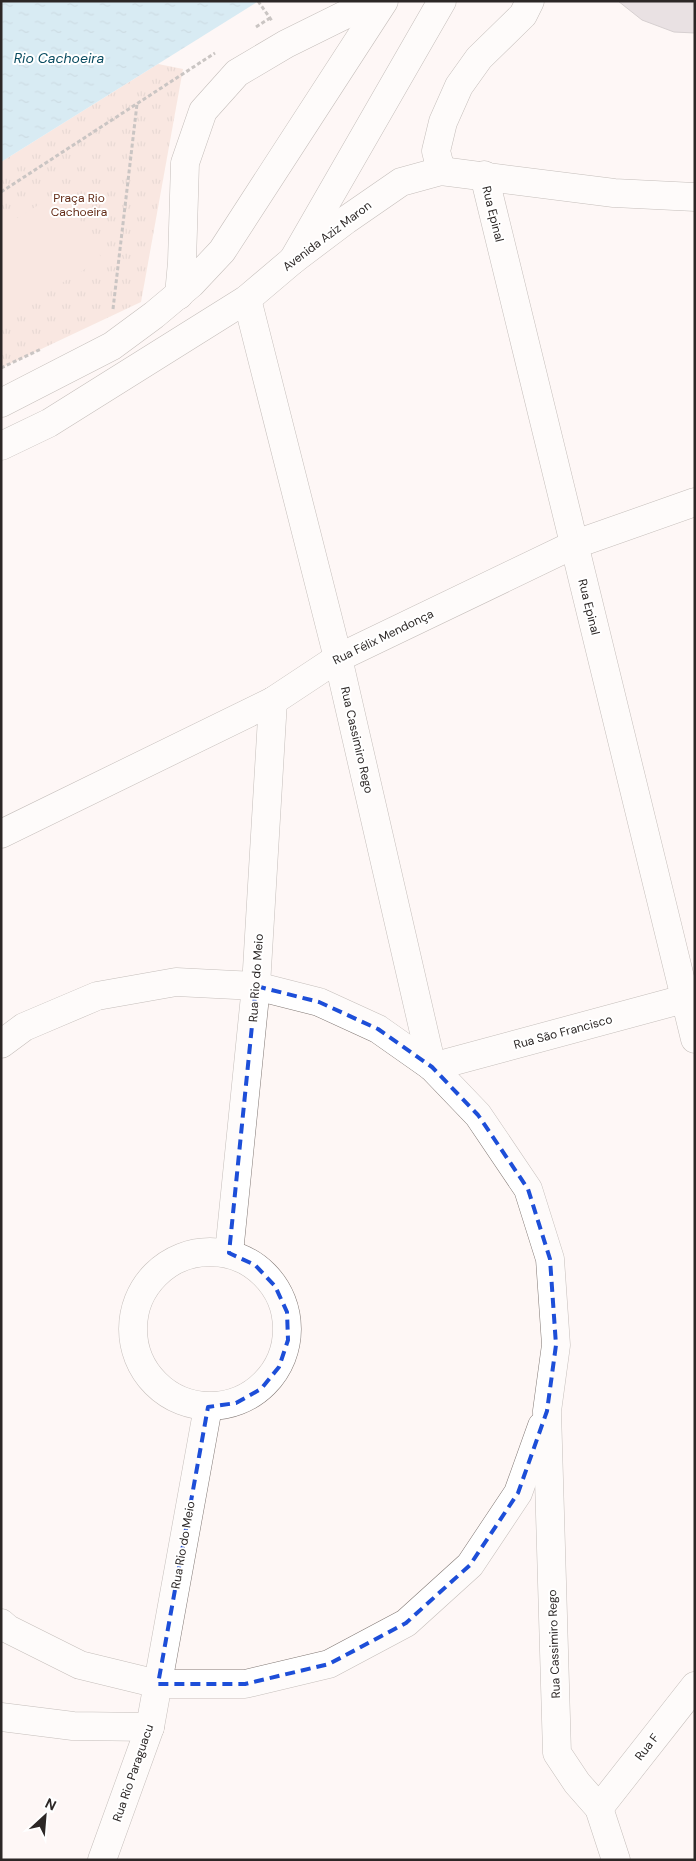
<svg xmlns="http://www.w3.org/2000/svg" width="696" height="1861" viewBox="0 0 696 1861" font-family="'DM Sans',sans-serif">
<style>
.park{fill:url(#park-tufts)}
.pitch{fill:#f3d3c8}
.water{fill:url(#water-ripples)}
.building{fill:#d0c6cc;stroke:#a89fa4}
.lines{fill:none;stroke-linecap:round;stroke-linejoin:round}
.minor-casing{stroke:#817874;stroke-width:29}
.major-casing{stroke:#817874;stroke-width:29}
.path{stroke:#8d8786;stroke-width:3;stroke-dasharray:4 2.5;stroke-linecap:butt}
.minor{stroke:#fff;stroke-width:28}
.major{stroke:#fff;stroke-width:28}
.marked{fill:none;stroke:#1d4ed8;stroke-width:4;stroke-dasharray:10 6;stroke-linejoin:round}
.labels{text-anchor:middle;stroke-width:4;stroke-linejoin:round;paint-order:stroke}
.park-label{font-size:12px;fill:#632b16;stroke:#fff}
.street-label{font-size:12px;fill:#2c2726;stroke:#fff}
.water-label{font-size:14px;font-style:italic;fill:#094c61;stroke:#fff}
</style>
<defs>
<pattern id="park-tufts" width="24" height="20" patternUnits="userSpaceOnUse" patternTransform="scale(1.25)"><rect width="24" height="20" fill="#f3d3c8"/><path d="M3 7l-1-3M5 7V3M7 7l1-3M15 17l-1-3M17 17v-4M19 17l1-3" fill="none" stroke="#d0b5ac"/></pattern>
<pattern id="water-ripples" width="26" height="14" patternUnits="userSpaceOnUse" patternTransform="scale(1.25)"><rect width="26" height="14" fill="#abdbf0"/><path d="M2 4q2-2 4 0t4 0M15 11q2-2 4 0t4 0" fill="none" stroke="#93bcce"/></pattern>
</defs>
<rect width="100%" height="100%" fill="#fef7f5"/>
<!-- park -->
<path class="park" d="M158 64 183 69 141 302 1 368V162Z"/>
<!-- pitch -->
<path class="pitch" d="M63 190 102 259 1 319V228Z"/>
<!-- water -->
<path class="water" d="M1 1H259L1 162Z"/>
<!-- building -->
<path class="building" d="M618 1H695V33L674 32 642 20Z"/>
<g class="lines">
<defs>
<g id="minor">
<path d="M441 171 436 151 443 122 459 86 479 58 523 15 530 1"/>
<path d="M484 175 695 1039"/>
<path d="M293 260 442 1"/>
<path d="M179 295 182 262 185 163 203 111 237 73 286 44 373 1"/>
<path d="M247 299 338 658 432 1067"/>
<path d="M1 1044 24 1027 97 996 176 982 256 986 319 1002 378 1029 432 1067 478 1115 528 1189 550 1259 556 1345 547 1411 557 1753 577 1783 599 1808 616 1860"/>
<path d="M432 1067 695 996"/>
<circle cx="210" cy="1329" r="77"/>
<path d="M229 1253 256 986 273 701"/>
<path d="M1 1623 8 1629 80 1665 158 1684H245L329 1664 406 1623 470 1565 518 1493 542 1426"/>
<path d="M1 1717 73 1726 150 1727"/>
<path d="M599 1808 695 1686"/>
<path d="M102 1860 150 1727 208 1407"/>
</g>
<g id="major">
<path d="M1 403 112 346 154 315 191 284 222 251 384 1"/>
<path d="M1 446 49 423 247 299 293 260 346 220 401 182 441 171 614 193 695 197"/>
<path d="M1 834 273 701 338 658 573 545 695 502"/>
</g>
</defs>
<!-- minor casing -->
<use href="#minor" class="minor-casing"/>
<!-- major casing -->
<use href="#major" class="major-casing"/>
<!-- path -->
<g class="path">
<path d="M258 1 272 21"/>
<path d="M256 27 270 18"/>
<path d="M1 192 215 53"/>
<path d="M113 309 137 104"/>
<path d="M1 368 41 349"/>
</g>
<!-- minor -->
<use href="#minor" class="minor"/>
<!-- major -->
<use href="#major" class="major"/>
</g>
<!-- marked area -->
<path d="M0 0H696V1861H0ZM256 986 319 1002 378 1029 432 1067 478 1115 528 1189 550 1259 556 1345 547 1411 518 1493 470 1565 406 1623 329 1664 245 1684H158L208 1407 236 1403 261 1389 279 1367 288 1340 287 1312 275 1286 255 1265 229 1253Z" fill="#fef7f5" fill-opacity=".55" fill-rule="evenodd"/>
<path class="marked" d="M256 986 319 1002 378 1029 432 1067 478 1115 528 1189 550 1259 556 1345 547 1411 518 1493 470 1565 406 1623 329 1664 245 1684H158L208 1407 236 1403 261 1389 279 1367 288 1340 287 1312 275 1286 255 1265 229 1253Z"/>
<g class="labels">
<!-- park labels -->
<g class="park-label">
<text x="79" y="202">Praça Rio<tspan x="79" dy="14">Cachoeira</tspan></text>
</g>
<!-- street labels -->
<g class="street-label">
<text transform="translate(493 214) rotate(76)" y="4">Rua Epinal</text>
<text transform="translate(327 236) rotate(-37)" y="4">Avenida Aziz Maron</text>
<text transform="translate(589 607) rotate(76)" y="4">Rua Epinal</text>
<text transform="translate(383 637) rotate(-26)" y="4">Rua Félix Mendonça</text>
<text transform="translate(357 740) rotate(77)" y="4">Rua Cassimiro Rego</text>
<text transform="translate(256 978) rotate(-86)" y="4">Rua Rio do Meio</text>
<text transform="translate(563 1032) rotate(-15)" y="4">Rua São Francisco</text>
<text transform="translate(183 1545) rotate(-80)" y="4">Rua Rio do Meio</text>
<text transform="translate(554 1644) rotate(-92)" y="4">Rua Cassimiro Rego</text>
<text transform="translate(647 1747) rotate(-52)" y="4">Rua F</text>
<text transform="translate(133 1773) rotate(-71)" y="4">Rua Rio Paraguacu</text>
</g>
<!-- water labels -->
<g class="water-label">
<text x="59" y="63">Rio Cachoeira</text>
</g>
</g>
<!-- border -->
<rect width="696" height="1861" fill="none" stroke="#2c2726" stroke-width="5"/>
<!-- north arrow -->
<g transform="translate(45 1816) rotate(26)" stroke="#ffffff" stroke-width="4" paint-order="stroke">
<path d="M0-4L9 19L0 12L-9 19Z" fill="#2c2726"/>
<text y="-8" font-size="14" font-weight="bold" text-anchor="middle" fill="#2c2726">N</text>
</g>
</svg>
